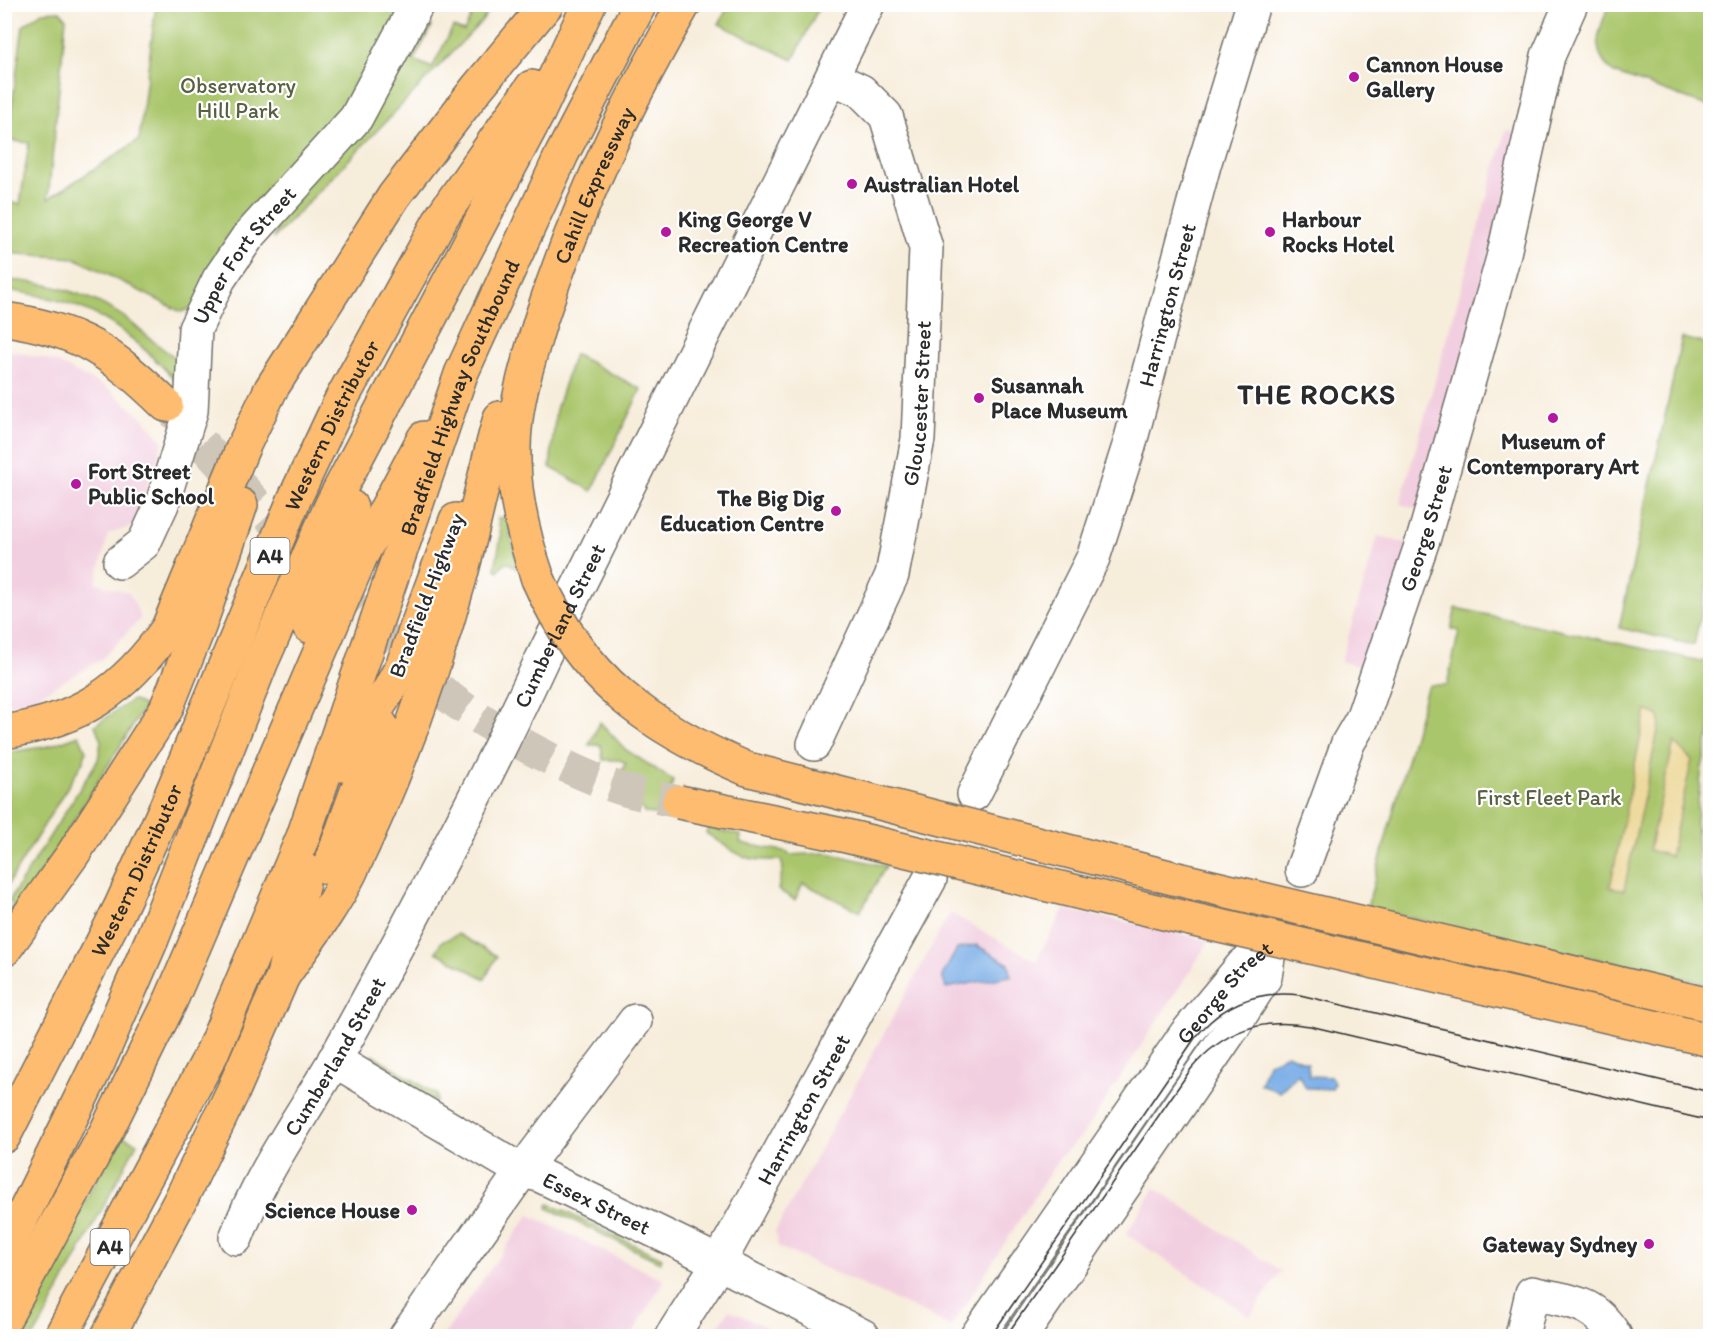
<svg xmlns="http://www.w3.org/2000/svg" width="1715" height="1341" viewBox="0 0 1715 1341" font-family="Itim,sans-serif">
<style>
.built{fill:#f2cfe0}
.green{fill:#aac66c;stroke:#6a784c;stroke-width:1.5}
.sand{fill:#eeda9e;stroke:#8c8264;stroke-width:1.5}
.water{fill:#79ade6;stroke:#526c88;stroke-width:1.5}
.lines{fill:none;stroke-linecap:round;stroke-linejoin:round}
.highway-tunnel{stroke:#cec6b8;stroke-width:33;stroke-dasharray:33 16;stroke-linecap:butt}
.minor-casing{stroke:#726f69;stroke-width:36}
.highway-casing{stroke:#726f69;stroke-width:36}
.minor{stroke:#fff;stroke-width:33}
.highway{stroke:#febc70;stroke-width:33}
.tram{stroke:#2b2b2b;stroke-width:1.5}
.highway-bridge-casing{stroke:#726f69;stroke-width:36;stroke-linecap:butt}
.highway-bridge{stroke:#febc70;stroke-width:33}
.poi-dot{fill:#b5179e;stroke:#fff;stroke-width:2}
.labels{text-anchor:middle;stroke-width:4.5;stroke-linejoin:round;paint-order:stroke}
.shield{fill:#fff;stroke:#6b6b6b;stroke-width:1.5}
.shield-label{font-size:21px;font-weight:bold;fill:#2b2b2b}
.poi-label{font-size:22px;font-weight:bold;fill:#2b2b2b;stroke:#fff;text-anchor:start}
.park-label{font-size:22px;fill:#576142;stroke:#fff}
.street-label{font-size:22px;fill:#2b2b2b;stroke:#fff}
.district-label{font-size:28px;font-weight:bold;letter-spacing:1.5px;fill:#2b2b2b;stroke:#fff}
</style>
<rect width="100%" height="100%" fill="#fff"/>
<filter id="ink" filterUnits="userSpaceOnUse"><feTurbulence type="fractalNoise" baseFrequency=".0167" numOctaves="2"/><feDisplacementMap in="SourceGraphic" scale="12" xChannelSelector="R" yChannelSelector="G"/><feConvolveMatrix kernelMatrix="1 2 1 2 8 2 1 2 1" color-interpolation-filters="sRGB"/></filter>
<filter id="wash" filterUnits="userSpaceOnUse"><feTurbulence type="fractalNoise" baseFrequency=".008" numOctaves="4" result="noise"/><feDisplacementMap in="SourceGraphic" scale="24" xChannelSelector="R" yChannelSelector="G"/><feGaussianBlur stdDeviation="1.35" result="paint"/><feColorMatrix in="noise" values="0 0 0 0 0 0 0 0 0 0 0 0 0 0 0 0 0 1.4 0 .05"/><feComposite in="paint" operator="in"/></filter>
<g filter="url(#wash)">
<rect width="100%" height="100%" fill="#f7eddb"/>
<!-- built -->
<g class="built">
<path d="M1506 130 1523 133 1424 511 1400 504Z"/>
<path d="M5 349 54 361 107 388 145 420 163 442 133 526 108 534 96 583 129 593 141 618 101 660 30 700 5 705Z"/>
<path d="M1378 536 1414 546 1370 670 1341 661Z"/>
<path d="M1064 909 1210 940 1082 1136 1060 1157 950 1328 931 1316 778 1247 775 1232 950 913 1036 961Z"/>
<path d="M1155 1188 1281 1271 1250 1316 1126 1234Z"/>
<path d="M529 1215 664 1280 631 1336H443Z"/>
<path d="M729 1310 786 1336H712Z"/>
</g>
<!-- green -->
<g class="green">
<path d="M1610 4 1710 5V107L1614 73C1589 53 1598 30 1610 4Z"/>
<path d="M156 5H407L356 99 192 308 181 312 75 258 5 253 4 202 20 204 29 143 7 140 23 26 42 12 60 11 66 18 48 199 139 140Z"/>
<path d="M477 5H492L483 20 274 238 277 222 424 22 432 26 414 60 432 68 453 27 464 31Z"/>
<path d="M729 5V4L820 5 793 60 719 24Z"/>
<path d="M5 280C46 281 90 294 124 317 143 331 159 349 180 360L181 372 176 381C121 321 85 300 5 290Z"/>
<path d="M1682 338 1710 344V569L1694 645 1619 628Z"/>
<path d="M574 354 641 389 592 491 550 467 556 410Z"/>
<path d="M498 518H507L518 570 509 563 503 564 498 571 495 568 501 536Z"/>
<path d="M1456 608 1710 663V730L1702 768 1696 819 1698 862 1703 893 1710 912V984L1367 908 1426 691 1430 685H1447L1459 631 1451 629Z"/>
<path d="M132 700 145 706 5 931 4 918 13 904 9 901 98 760 101 741 95 725Z"/>
<path d="M600 722 626 750 673 780 665 815 645 813 624 788 615 783 626 763 620 760H603L601 745H589Z"/>
<path d="M79 735 86 751 84 760 5 889V753L49 746Z"/>
<path d="M708 828 741 835 740 843 788 852 789 855 827 853 886 866 860 912 803 883 795 900 778 890 783 868 781 860C738 861 740 855 706 833Z"/>
<path d="M458 934 497 956 485 979 436 952 441 942Z"/>
<path d="M373 1055 437 1095V1102L367 1060Z"/>
<path d="M120 1135 137 1143 43 1321 34 1336H24L17 1330Z"/>
<path d="M549 1204 662 1258 660 1262 547 1208Z"/>
</g>
<!-- sand -->
<g class="sand">
<path d="M1646 710 1658 715 1660 721 1624 890 1610 887Z"/>
<path d="M1674 742 1692 760 1670 856 1649 850Z"/>
</g>
<!-- water -->
<g class="water">
<path d="M976 945 1009 964 1011 976 946 988 942 976 957 949Z"/>
<path d="M1287 1054 1308 1063 1309 1076 1331 1077 1334 1082 1332 1089 1306 1088 1298 1074 1279 1092 1260 1084 1268 1063Z"/>
</g>
</g>
<g filter="url(#ink)">
<g class="lines">
<!-- highway-tunnel -->
<path class="highway-tunnel" d="M169 407C227 471 284 535 344 597 380 634 415 672 457 703 501 735 573 774 625 790 643 795 661 798 679 802"/>
<defs>
<g id="minor">
<path id="s1" d="M120 562 144 543 162 504 191 411 195 329 219 279 247 238 356 118 417 4"/>
<path id="s2" d="M814 744 892 575 918 439 926 248 886 116 861 91 833 78"/>
<path id="s3" d="M974 794 1093 558 1129 446 1204 165 1253 4"/>
<path id="s4" d="M1302 870 1348 743 1362 719 1424 537 1467 387 1503 258 1548 56 1571 4"/>
<path id="s5" d="M334 1060 522 1171 539 1175 686 1246 863 1336"/>
<path id="s6" d="M236 1238C262 1169 306 1111 342 1047 412 920 481 791 542 659L868 4"/>
<path d="M406 1336 522 1171 635 1021"/>
<path id="s7" d="M672 1336 718 1264 930 879"/>
<path id="s8" d="M977 1336 1186 1034 1243 965 1270 945"/>
<path d="M1021 1336 1233 1027 1265 977 1270 945"/>
<path d="M1522 1336 1532 1293C1571 1302 1593 1300 1615 1336"/>
</g>
<g id="highway">
<path d="M4 319C80 329 113 354 166 405"/>
<path id="s9" d="M538 579C520 527 509 474 516 419 520 386 531 353 540 322 575 212 626 104 684 4"/>
<path d="M309 626 351 507"/>
<path d="M4 732C81 720 124 691 168 628L243 447 271 389 394 196 477 88 547 4"/>
<path d="M340 765 389 690 403 664 456 520"/>
<path d="M329 868 381 725"/>
<path d="M4 950 73 854 166 709 200 624 241 505"/>
<path d="M283 976C306 943 332 909 350 873 395 780 432 678 460 578 474 525 485 471 500 418"/>
<path id="s10" d="M4 1136 120 908 166 807 294 500 341 400 443 215 532 87"/>
<path d="M4 1254 99 1061 152 939 262 661 332 504 539 111 589 4"/>
<path d="M4 1320 106 1132 171 1000 361 556 424 438"/>
<path id="s11" d="M61 1336 211 1055 303 837 461 374 562 154 640 4"/>
<path d="M108 1336 181 1199 233 1091 283 976 303 882V869"/>
</g>
</defs>
<!-- minor casing -->
<use href="#minor" class="minor-casing"/>
<!-- highway casing -->
<use href="#highway" class="highway-casing"/>
<!-- minor -->
<use href="#minor" class="minor"/>
<!-- highway -->
<use href="#highway" class="highway"/>
<!-- tram -->
<g class="tram">
<path d="M991 1336 1195 1038C1222 1004 1257 990 1300 995L1710 1092"/>
<path d="M1006 1336 1191 1069C1223 1031 1261 1017 1310 1026L1710 1121"/>
</g>
<defs>
<g id="highway-bridge">
<path d="M538 579C582 680 649 727 747 769L1173 878 1710 1005"/>
<path d="M679 802 842 835 1164 913 1710 1040"/>
</g>
</defs>
<!-- highway-bridge casing -->
<use href="#highway-bridge" class="highway-bridge-casing"/>
<!-- highway-bridge -->
<use href="#highway-bridge" class="highway-bridge"/>
</g>
</g>
<!-- markers -->
<g class="poi-dot">
<circle cx="1354" cy="77" r="6"/>
<circle cx="852" cy="184" r="6"/>
<circle cx="666" cy="232" r="6"/>
<circle cx="1270" cy="232" r="6"/>
<circle cx="979" cy="398" r="6"/>
<circle cx="1553" cy="418" r="6"/>
<circle cx="76" cy="484" r="6"/>
<circle cx="836" cy="511" r="6"/>
<circle cx="412" cy="1210" r="6"/>
<circle cx="1649" cy="1244" r="6"/>
</g>
<g class="labels">
<!-- shield labels -->
<g class="shield">
<rect x="250.5" y="538" width="39" height="36" rx="4.5"/>
<rect x="90.5" y="1229" width="39" height="36" rx="4.5"/>
</g>
<g class="shield-label">
<text x="270" y="563">A4</text>
<text x="110" y="1254">A4</text>
</g>
<!-- poi labels -->
<g class="poi-label">
<text x="1366" y="72">Cannon House<tspan x="1366" dy="25">Gallery</tspan></text>
<text x="864" y="192">Australian Hotel</text>
<text x="678" y="227">King George V<tspan x="678" dy="25">Recreation Centre</tspan></text>
<text x="1282" y="227">Harbour<tspan x="1282" dy="25">Rocks Hotel</tspan></text>
<text x="991" y="393">Susannah<tspan x="991" dy="25">Place Museum</tspan></text>
<text x="1553" y="449" text-anchor="middle">Museum of<tspan x="1553" dy="25">Contemporary Art</tspan></text>
<text x="88" y="479">Fort Street<tspan x="88" dy="25">Public School</tspan></text>
<text x="824" y="506" text-anchor="end">The Big Dig<tspan x="824" dy="25">Education Centre</tspan></text>
<text x="400" y="1218" text-anchor="end">Science House</text>
<text x="1637" y="1252" text-anchor="end">Gateway Sydney</text>
</g>
<!-- park labels -->
<g class="park-label">
<text x="238" y="93">Observatory<tspan x="238" dy="25">Hill Park</tspan></text>
<text x="1549" y="805">First Fleet Park</text>
</g>
<!-- street labels -->
<g class="street-label">
<text dy="8" stroke="none"><textPath href="#s9" startOffset="410">Cahill Expressway</textPath></text>
<text dy="8" stroke="none"><textPath href="#s1" startOffset="342">Upper Fort Street</textPath></text>
<text dy="8" stroke="none"><textPath href="#s3" startOffset="528">Harrington Street</textPath></text>
<text dy="8" stroke="none"><textPath href="#s11" startOffset="1022">Bradfield Highway Southbound</textPath></text>
<text dy="8" stroke="none"><textPath href="#s2" startOffset="360">Gloucester Street</textPath></text>
<text dy="8" stroke="none"><textPath href="#s10" startOffset="783">Western Distributor</textPath></text>
<text dy="8" stroke="none"><textPath href="#s4" startOffset="364">George Street</textPath></text>
<text transform="translate(426 595) rotate(-69)" y="8">Bradfield Highway</text>
<text dy="8" stroke="none"><textPath href="#s6" startOffset="693">Cumberland Street</textPath></text>
<text dy="8" stroke="none"><textPath href="#s10" startOffset="297">Western Distributor</textPath></text>
<text dy="8" stroke="none"><textPath href="#s8" startOffset="424">George Street</textPath></text>
<text dy="8" stroke="none"><textPath href="#s6" startOffset="207">Cumberland Street</textPath></text>
<text dy="8" stroke="none"><textPath href="#s7" startOffset="262">Harrington Street</textPath></text>
<text dy="8" stroke="none"><textPath href="#s5" startOffset="300">Essex Street</textPath></text>
</g>
<!-- district labels -->
<g class="district-label">
<text x="1317" y="404">THE ROCKS</text>
</g>
</g>
<!-- margin -->
<rect width="1715" height="1341" fill="none" stroke="#fff" stroke-width="24"/>
</svg>
